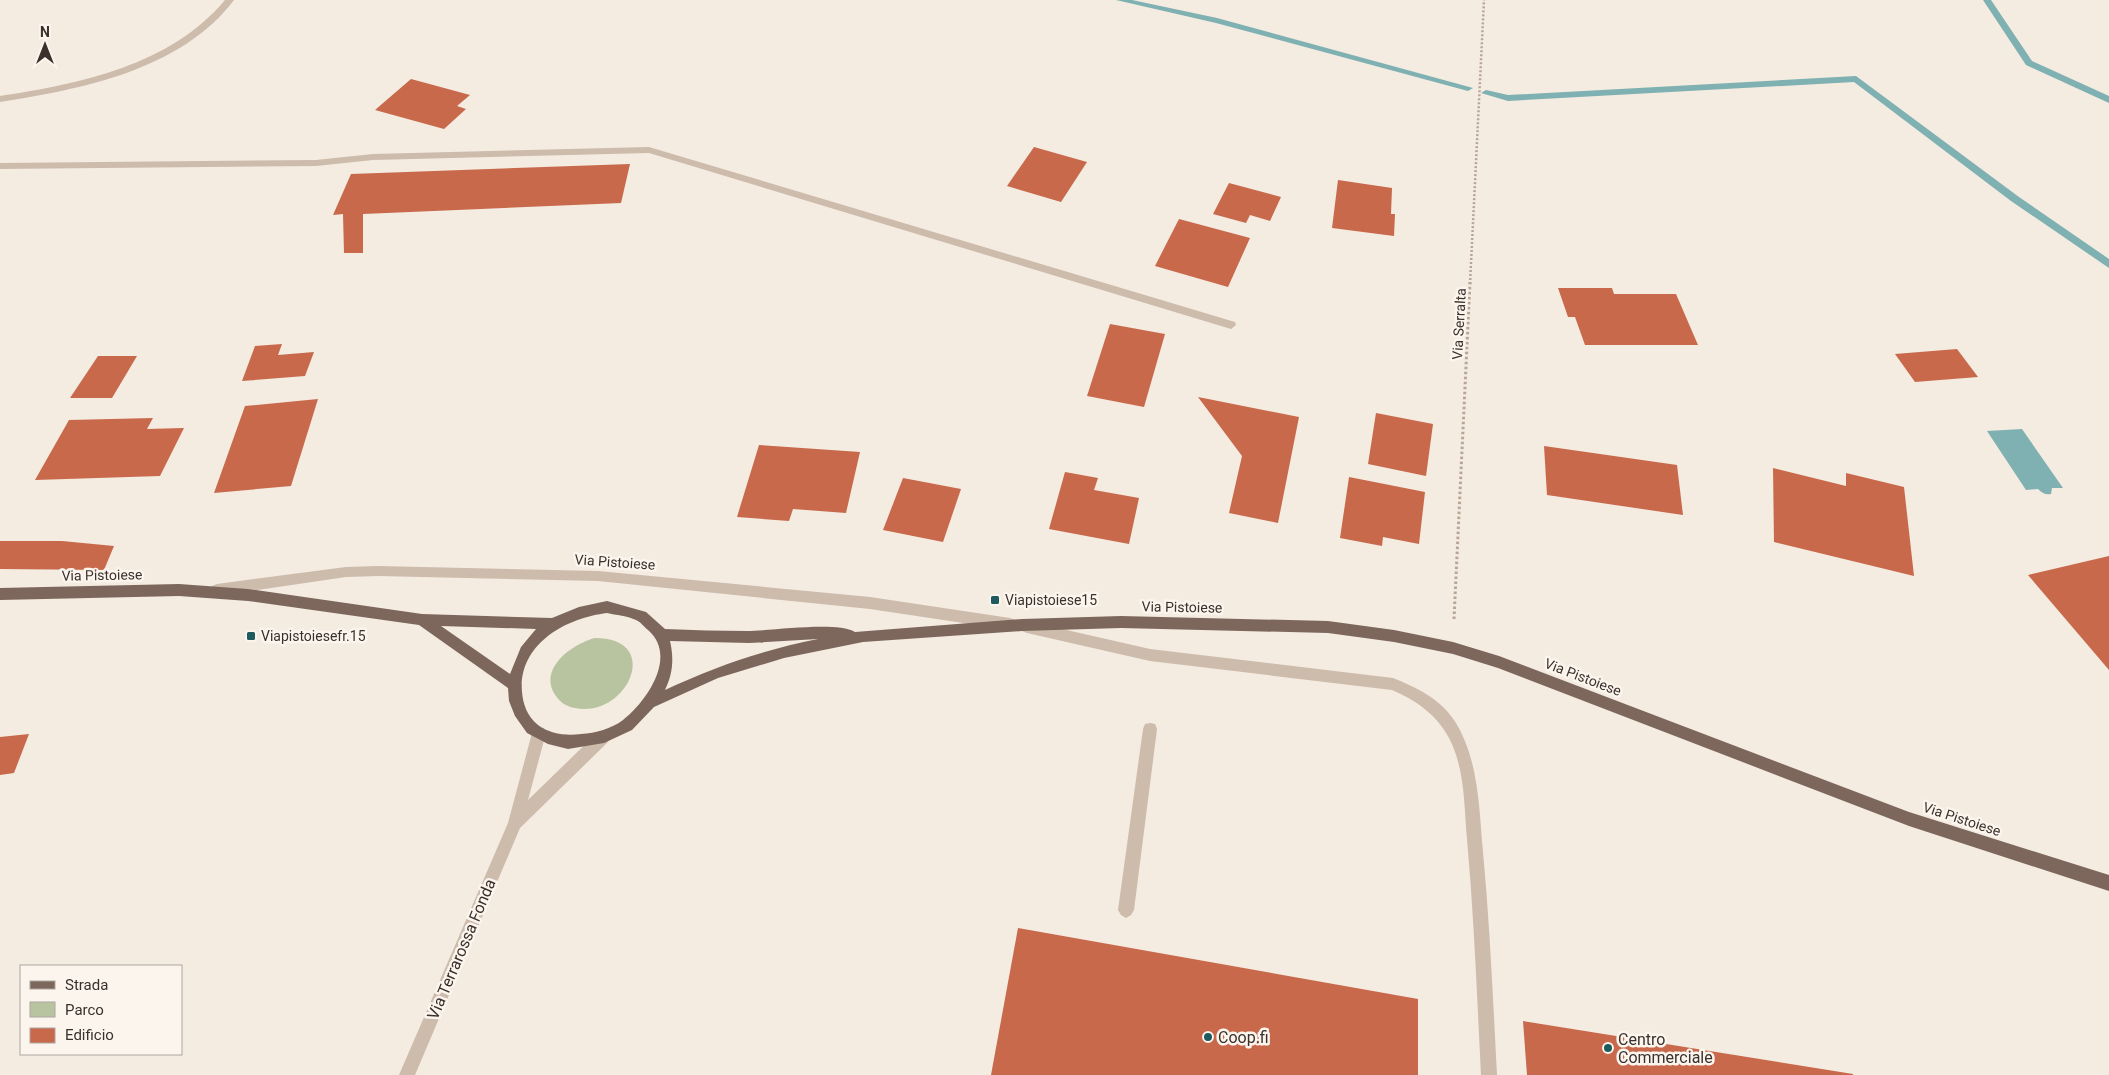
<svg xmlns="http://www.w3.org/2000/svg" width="2109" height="1075" viewBox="0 0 2109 1075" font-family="Roboto,sans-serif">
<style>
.green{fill:#b8c4a0}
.water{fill:#7fb0b2}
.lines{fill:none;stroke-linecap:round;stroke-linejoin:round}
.stream{fill:#7fb0b2;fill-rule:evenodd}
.building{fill:#c8694b}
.path-far1{stroke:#b9a596;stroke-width:2.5;stroke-dasharray:2 2;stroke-linecap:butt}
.path{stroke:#b9a596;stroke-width:3;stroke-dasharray:2.5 2.5;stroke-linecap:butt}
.lane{fill:#cdbbac;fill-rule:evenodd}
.street{fill:#cdbbac;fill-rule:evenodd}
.primary{fill:#7d675c;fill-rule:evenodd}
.poi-dot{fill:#1f5a5e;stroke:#fbf5ee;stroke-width:2}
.labels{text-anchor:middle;stroke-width:5;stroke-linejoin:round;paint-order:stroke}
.street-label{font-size:14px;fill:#3b302b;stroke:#fbf5ee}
.poi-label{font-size:14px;fill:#3b302b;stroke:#fbf5ee;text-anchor:start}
.near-street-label{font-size:16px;fill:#3b302b;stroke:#fbf5ee}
.near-poi-label{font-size:16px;fill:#3b302b;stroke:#fbf5ee;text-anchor:start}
</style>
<rect width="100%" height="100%" fill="#f4ebe1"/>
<!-- green -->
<path class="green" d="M595 638C664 638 627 719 575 708 567 707 560 702 556 696 537 669 572 644 595 638Z"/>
<!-- water -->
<path class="water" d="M2022 429 2063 488H2052L2051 494C2045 495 2042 493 2038 489L2026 490 1987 431Z"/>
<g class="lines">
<!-- stream -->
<g class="stream">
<path d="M1116 0H1132L1217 18 1473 88 1468 91 1216 23Z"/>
<path d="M1983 0H1991L2032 61 2109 96V103L2026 65Z"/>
<path d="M1856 76 2019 197 2109 259V268L2011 201 1854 82 1508 101 1481 93 1486 90 1508 95Z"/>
</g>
</g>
<!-- building -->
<g class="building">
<path d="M411 79 470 95 457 106 466 109 444 129 375 110Z"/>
<path d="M1034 147 1087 162 1061 202 1007 186Z"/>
<path d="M630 164 621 203 363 214V253H344L343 214 333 215 351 174Z"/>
<path d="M1338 180 1392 188 1391 214H1395L1394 236 1332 228Z"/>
<path d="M1229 183 1281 197 1270 221 1250 215 1246 223 1213 214Z"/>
<path d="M1179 219 1250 238 1228 287 1155 266Z"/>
<path d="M1558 288H1612L1614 294H1676L1698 345H1585L1575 317H1568Z"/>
<path d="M1110 324 1165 334 1144 407 1087 396Z"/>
<path d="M282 344 278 355 314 352 305 376 242 381 255 346Z"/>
<path d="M1957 349 1978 377 1915 382 1895 354Z"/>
<path d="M98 356H137L112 398H70Z"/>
<path d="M1198 397 1299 417 1278 523 1229 513 1242 456Z"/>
<path d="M318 399 291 486 214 493 245 406Z"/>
<path d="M1376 413 1433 424 1426 476 1368 464Z"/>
<path d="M153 418 147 429 184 428 160 476 35 480 69 420Z"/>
<path d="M759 445 860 452 846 513 793 509 789 521 737 517Z"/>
<path d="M1544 446 1677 465 1683 515 1547 495Z"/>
<path d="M1773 468 1846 486V473L1904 487 1914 576 1774 542Z"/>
<path d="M1065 472 1098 478 1094 490 1139 498 1129 544 1049 529Z"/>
<path d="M1349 477 1425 492 1419 544 1383 537 1382 546 1340 538Z"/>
<path d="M903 478 961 489 943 542 883 530Z"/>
<path d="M0 541H62L114 546 104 570 0 569Z"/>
<path d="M2109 556V670L2028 575Z"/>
<path d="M29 734 14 773 0 775V737Z"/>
<path d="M1018 928 1418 999V1075H991Z"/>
<path d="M1523 1021 1853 1074V1075H1527Z"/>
</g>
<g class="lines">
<!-- path-far1 -->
<path class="path-far1" d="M1470 284 1484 0"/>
<!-- path -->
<path class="path" d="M1454 619 1470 282"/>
<!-- lane -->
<g class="lane">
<path d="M378 566 598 571 870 597 1010 618 1015 620 1017 624 1015 628 1010 630 870 609 598 581 378 576 346 577 217 596 212 594 211 590 212 586 217 584 346 567Z"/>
<path d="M1150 723 1155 724 1157 729 1134 910 1131 915 1126 918 1121 915 1118 910 1143 729 1145 724Z"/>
</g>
<!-- street -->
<g class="street">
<path d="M225 0H234C181 70 82 89 0 102V96C80 84 171 65 225 0Z"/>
<path d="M649 147 1235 322 1236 325 1231 329 649 153 373 160 316 166 0 169V163L316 160 373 154Z"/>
<path d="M1027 621 1150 649 1393 678C1416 687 1440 699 1454 720 1479 758 1479 809 1483 852 1490 926 1493 1001 1497 1075H1481C1477 996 1474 917 1467 839 1464 806 1465 768 1449 738 1437 715 1416 700 1392 690L1150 661 1027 633 1022 631 1020 627 1022 623Z"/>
<path d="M539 727 544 728 546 733 528 800 598 732 603 731 608 732 610 737 608 742 520 828 415 1075H399L508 823 532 733 534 728Z"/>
</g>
<!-- primary -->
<path class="primary" d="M179 584 248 589 422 614 552 618 579 607 607 601 646 612 665 629C693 630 720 631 747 631 772 631 836 621 855 632L1022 619 1121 616 1328 621 1394 630 1453 642 1499 656 1909 812 2109 875V891L1909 826 1498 668 1453 654 1394 642 1328 633 1121 628 1022 631 863 642 784 658 718 678 654 707 632 730 604 743 568 749 548 744 527 733 515 716 509 701 508 688 419 625 248 601 179 596 0 600V588ZM607 613C616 615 628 616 636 620 641 622 644 627 648 630 678 656 647 701 623 720 611 729 596 733 581 734 566 736 550 734 538 725 527 716 523 704 522 692 518 644 566 618 607 613ZM441 626 536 629 521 647 510 674ZM818 639C763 650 716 666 665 690 673 674 674 658 670 641L749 643Z"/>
</g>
<!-- markers -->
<g class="poi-dot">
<rect x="990" y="595" width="10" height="10" rx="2.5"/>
<rect x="246" y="631" width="10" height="10" rx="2.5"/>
<circle cx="1208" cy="1037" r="5"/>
<circle cx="1608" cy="1048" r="5"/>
</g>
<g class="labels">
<!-- street labels -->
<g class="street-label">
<text transform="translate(1459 324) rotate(-87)" y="5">Via Serralta</text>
<text transform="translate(615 562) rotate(4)" y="5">Via Pistoiese</text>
<text transform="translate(102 575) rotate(-1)" y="5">Via Pistoiese</text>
<text transform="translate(1182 607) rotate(1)" y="5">Via Pistoiese</text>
<text transform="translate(1583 677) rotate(21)" y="5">Via Pistoiese</text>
<text transform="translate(1962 819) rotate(18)" y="5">Via Pistoiese</text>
</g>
<!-- poi labels -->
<g class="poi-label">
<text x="1005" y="605">Viapistoiese15</text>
<text x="261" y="641">Viapistoiesefr.15</text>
</g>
<!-- near-street labels -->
<g class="near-street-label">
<text transform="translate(461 949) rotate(-67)" y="6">Via Terrarossa Fonda</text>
</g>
<!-- near-poi labels -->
<g class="near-poi-label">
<text x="1218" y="1043">Coop.fi</text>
<text x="1618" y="1045">Centro<tspan x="1618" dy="18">Commerciale</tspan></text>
</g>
</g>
<!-- legend -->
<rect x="20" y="965" width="162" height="90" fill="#fbf5ee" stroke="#aea6a0"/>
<rect x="30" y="981" width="25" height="8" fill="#7d675c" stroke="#aea6a0"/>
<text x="65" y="990" font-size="15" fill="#3b302b">Strada</text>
<rect x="30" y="1002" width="25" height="15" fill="#b8c4a0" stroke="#aea6a0"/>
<text x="65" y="1015" font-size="15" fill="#3b302b">Parco</text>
<rect x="30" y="1028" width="25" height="15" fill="#c8694b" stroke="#aea6a0"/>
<text x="65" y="1040" font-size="15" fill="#3b302b">Edificio</text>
<!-- north arrow -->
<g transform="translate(45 45)" stroke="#fbf5ee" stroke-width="4" paint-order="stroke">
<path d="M0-4L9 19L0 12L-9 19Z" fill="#3b302b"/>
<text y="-8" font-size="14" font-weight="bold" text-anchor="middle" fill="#3b302b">N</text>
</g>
</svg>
